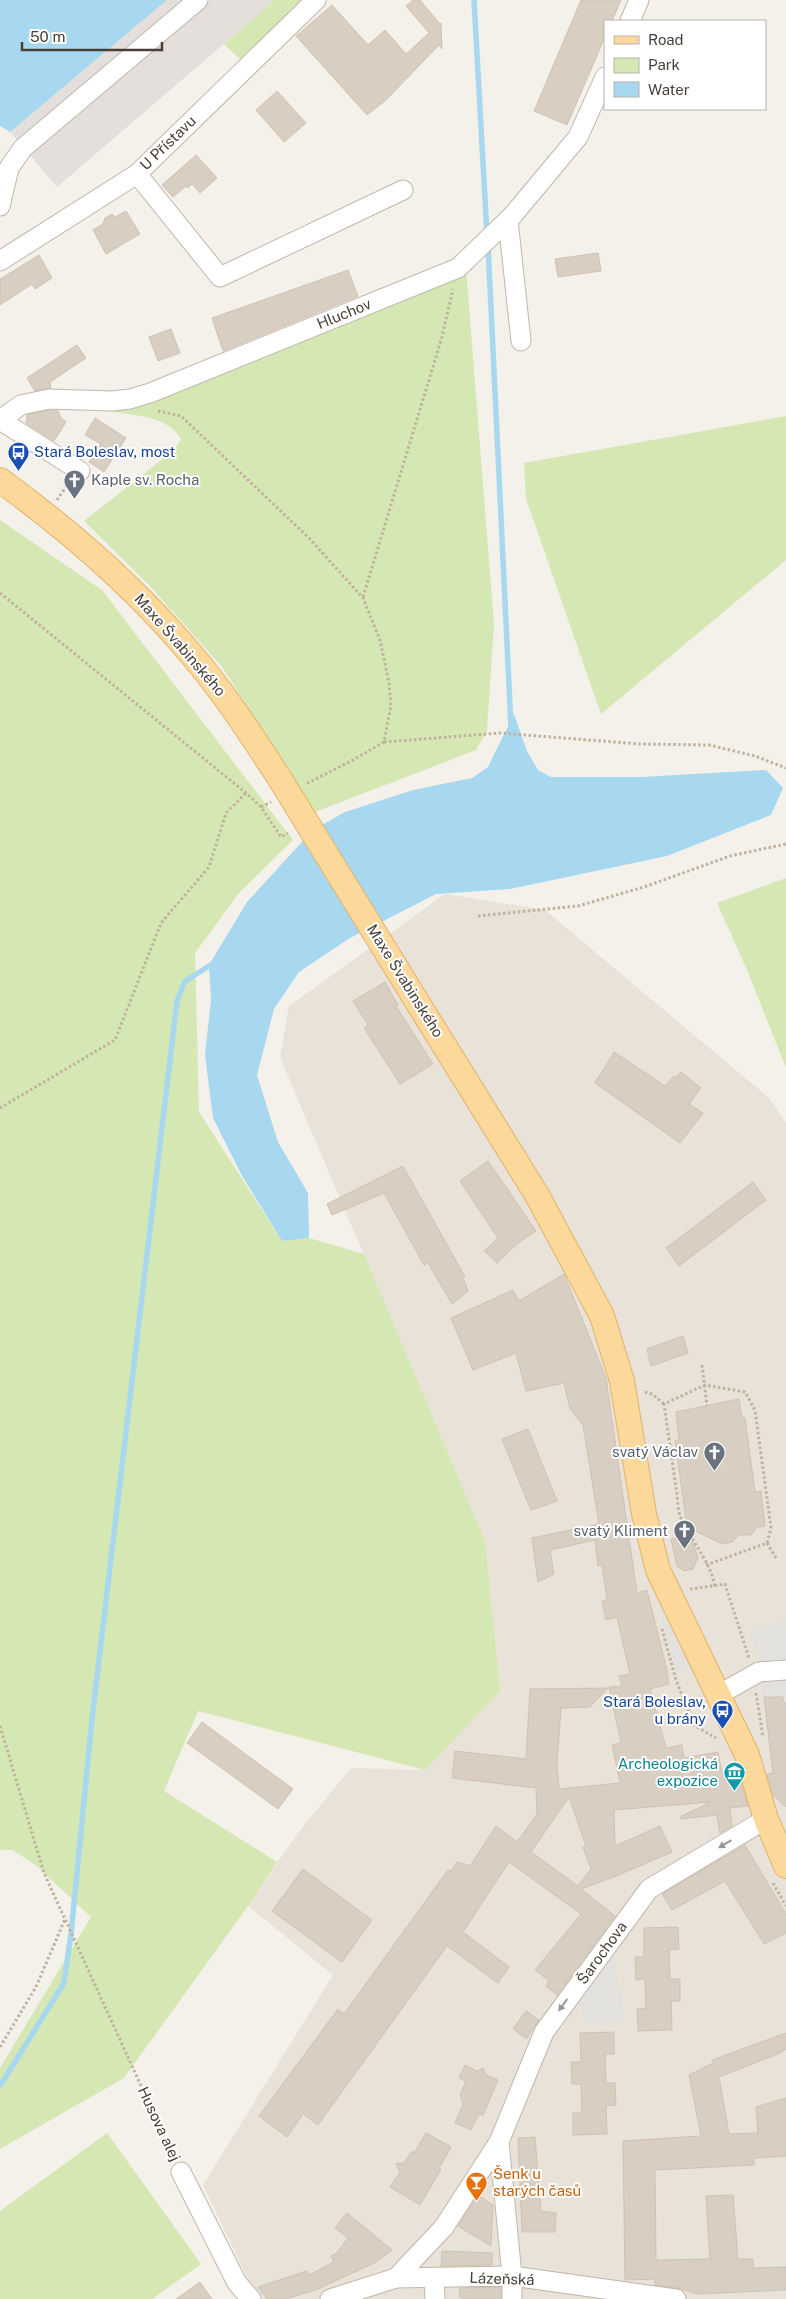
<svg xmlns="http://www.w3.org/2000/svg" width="786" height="2299" viewBox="0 0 786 2299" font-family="'Public Sans',sans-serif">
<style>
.residential{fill:#e8e2d8}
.industrial{fill:#e4dfdb}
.green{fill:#d5e8b3}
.parking{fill:#e3e1de}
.water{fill:#a7d8ef}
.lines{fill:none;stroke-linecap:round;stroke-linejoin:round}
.stream{stroke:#a7d8ef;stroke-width:5.5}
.building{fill:#d9cec2;stroke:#d1c2b2;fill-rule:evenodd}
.minor-casing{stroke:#c0b7ac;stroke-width:21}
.major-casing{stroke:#e2b36a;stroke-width:26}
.path{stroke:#c1b29e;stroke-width:3;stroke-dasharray:2.5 2.5;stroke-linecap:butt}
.minor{stroke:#fff;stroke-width:19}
.major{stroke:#fcd89b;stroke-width:24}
.major-bridge-casing{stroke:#e2b36a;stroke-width:26;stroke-linecap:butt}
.major-bridge{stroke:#fcd89b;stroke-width:24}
.oneway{fill:#9a9692}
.labels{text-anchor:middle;stroke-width:4;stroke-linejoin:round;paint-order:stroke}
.street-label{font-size:15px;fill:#484038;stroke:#fff}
.transit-label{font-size:15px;fill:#164399;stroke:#fff;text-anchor:start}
.worship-label{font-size:15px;fill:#5b616d;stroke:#fff;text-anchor:end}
.culture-label{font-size:15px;fill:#0d838f;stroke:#fff;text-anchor:end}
.food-label{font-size:15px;fill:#c56008;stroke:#fff;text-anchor:start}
</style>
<rect width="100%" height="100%" fill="#f4f0ea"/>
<!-- residential -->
<path class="residential" d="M445 894 545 910 769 1098 786 1123V2299H249L255 2294 203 2185 333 1975 248 1906 297 1834 351 1768 425 1770 485 1541 280 1057 289 1006Z"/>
<!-- industrial -->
<path class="industrial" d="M167 0H275L57 187 10 132Z"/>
<!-- green -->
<g class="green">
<path d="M275 0H307L241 60 224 44Z"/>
<path d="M466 268 494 624 487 731 476 750 310 814 261 727 222 667 149 585 84 521 174 450 181 439C169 417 136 415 113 412Z"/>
<path d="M786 416V560L601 714 526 499 524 463Z"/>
<path d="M0 520 102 590 293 840 239 893 195 953 199 1112 282 1241 309 1238 364 1254 485 1541 500 1691 425 1770 198 1711 164 1791 277 1862 248 1906 124 2078 0 2149V2068L91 1917 38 1867 13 1850H0Z"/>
<path d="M786 878V1068L747 970 717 903Z"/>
<path d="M107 2133 201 2264 152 2299H0V2211Z"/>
</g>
<!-- parking -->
<g class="parking">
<path d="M656 1594 693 1664 677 1675 665 1632Z"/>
<path d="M786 1620V1696L764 1697 757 1652 749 1630Z"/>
<path d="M611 1940 625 2020 584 2024 582 2010 569 1998Z"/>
</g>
<!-- water -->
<g class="water">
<path d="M0 0H167L10 132 0 126Z"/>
<path d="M514 714 527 751 538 770 551 777H642L766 770 783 788 771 815 667 856 510 889 436 894 350 938 299 972 274 1009 257 1075 278 1142 308 1193 309 1238 282 1241 241 1174 213 1118 205 1055 211 999 209 965 247 902 313 830 345 812 413 790 472 778 488 767Z"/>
</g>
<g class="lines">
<!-- stream -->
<g class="stream">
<path d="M474 0 487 235"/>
<path d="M488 245 511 727"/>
<path d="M0 2086 64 1983 71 1934 92 1719 177 1001 185 981 214 963"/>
</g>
</g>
<!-- building -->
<g class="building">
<path d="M413 0H420L440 24 441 23 442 49 439 45 386 100 367 115 296 36 332 5 368 45 385 30 406 54 429 33 406 6Z"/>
<path d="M581 0H621L612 21H605V37L567 125 534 111Z"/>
<path d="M277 91 306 123 284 142 256 110Z"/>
<path d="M196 155 217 178 200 193 192 184 188 188 186 186 173 197 162 185Z"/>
<path d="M126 211 140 234 106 254 93 230 103 224 105 218 112 214 115 217Z"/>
<path d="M598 253 601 271 558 277 555 259Z"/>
<path d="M39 255 52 278 35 289 32 284 0 305V279Z"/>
<path d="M348 270 358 296 223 351 212 318Z"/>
<path d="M171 329 180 353 158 361 149 337Z"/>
<path d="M77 345 86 358 50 382 51 388 35 391 27 378Z"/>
<path d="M50 410 58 411 61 418 66 422 54 441 26 423 27 415Z"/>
<path d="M95 418 126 438 104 472 89 462 101 444 85 435Z"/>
<path d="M385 982 398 1005 396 1006 433 1064 400 1084 364 1028 368 1025 353 1001Z"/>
<path d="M614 1052 665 1086 674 1076 676 1077 681 1072 701 1088 689 1104 703 1113 680 1143 595 1083Z"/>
<path d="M488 1161 536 1231 518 1243 497 1263 484 1251 498 1238 460 1181Z"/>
<path d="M403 1166 465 1277 463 1278 468 1291 452 1304 428 1263 424 1265 384 1193 332 1215 327 1204Z"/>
<path d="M753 1182 766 1200 679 1266 666 1248Z"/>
<path d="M564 1274 606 1378 637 1593 647 1590 666 1666 669 1684 650 1689 666 1748 682 1745 684 1758 718 1752 723 1779 739 1777 748 1806 730 1808 732 1826 720 1833 717 1815 681 1819 680 1817 711 1802 614 1810 615 1846 660 1826 672 1852 614 1877 581 1889 615 1916 557 1995 546 1986 549 1981 535 1970 581 1914 509 1862 463 1932 509 1967 498 1983 447 1946 318 2125 303 2114 287 2137 259 2116 338 2009 344 2014 448 1870 451 1871 457 1862 470 1866 496 1826 517 1842 537 1814 536 1788 452 1778 455 1751 526 1759 530 1689 608 1688 590 1707 561 1708 557 1763 559 1789 620 1783 612 1745 621 1743 609 1687 622 1686 619 1676 630 1674 617 1617 606 1620 602 1601 607 1600 602 1565 598 1566 595 1540 550 1550 554 1574 538 1582 532 1538 599 1524 583 1425 570 1409 564 1383 526 1391 516 1353 473 1370 451 1318 513 1290 519 1301ZM569 1797 586 1846 583 1847 591 1869 578 1886 531 1852Z"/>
<path d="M683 1336 688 1353 651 1366 647 1349Z"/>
<path d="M739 1399 742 1418H745L755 1492 761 1491 765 1526 757 1527 751 1535H739L732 1542 722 1544 687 1527 675 1440H679L676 1412Z"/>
<path d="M528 1429 557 1501 531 1510 502 1439Z"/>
<path d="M690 1534 698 1558 693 1569 684 1571 677 1566 671 1539Z"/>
<path d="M764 1697H783L784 1703H786V1807L773 1795 767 1774 773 1773Z"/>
<path d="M202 1722 293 1789 278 1809 187 1743Z"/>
<path d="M745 1845 786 1914V1933L764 1944 725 1881 672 1910 662 1894Z"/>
<path d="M303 1869 372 1920 342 1962 272 1911Z"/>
<path d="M678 1927 679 1949 669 1950 670 1979H680V2001H671L672 2030 638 2031 637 2009 646 2008 645 1979 636 1980 635 1957H644V1928Z"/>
<path d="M526 2011 539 2020 526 2039 513 2029Z"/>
<path d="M614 2032V2054H605L606 2083H615L616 2105 606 2106 607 2134 573 2135V2113H582L581 2084H572L571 2062H581L580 2033Z"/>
<path d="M786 2033V2049L780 2053 719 2077 729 2134 758 2133 756 2107 786 2098V2156L754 2158V2165L655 2170 656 2260 710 2259 706 2196 733 2195 738 2259H753V2268L786 2267V2290L697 2294 678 2288 655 2285 654 2279 625 2280 623 2141 701 2136 689 2075 713 2063 712 2060Z"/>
<path d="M465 2065 477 2071 483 2068 486 2075 498 2080 483 2115 479 2114 471 2130 455 2123 463 2104 460 2095 466 2081 459 2078Z"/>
<path d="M426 2133 451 2147 439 2168 441 2169 420 2205 390 2187 400 2172 396 2164 404 2163 412 2151 414 2153Z"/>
<path d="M535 2137 541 2211 556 2213 555 2232H522L518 2138Z"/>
<path d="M478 2195 493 2205 491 2246 458 2226Z"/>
<path d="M347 2213 392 2250 374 2263 318 2289 286 2299H267L258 2287 307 2271 309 2275 334 2262 331 2256 337 2253 348 2238 335 2228Z"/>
<path d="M442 2251 492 2253V2265L441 2266Z"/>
<path d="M200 2282 212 2299H176Z"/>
<path d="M501 2287V2299H466L459 2297 460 2288Z"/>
</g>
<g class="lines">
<defs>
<g id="minor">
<path d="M630 21 639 0"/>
<path d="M137 174 220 277 403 190"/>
<path d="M0 206 9 168 23 148 198 0"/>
<path d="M508 220 521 341"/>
<path d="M0 261 137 174 316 0"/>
<path d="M0 420 21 405 49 399 112 401 130 399 150 393 458 268 513 215 578 137 605 77"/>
<path d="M0 420 80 471"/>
<path d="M718 1695 759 1672 786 1670"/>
<path d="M499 2142 512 2276V2299"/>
<path d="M181 2172 237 2283 251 2299"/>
<path d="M396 2278 444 2227 499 2142 544 2032 649 1889 766 1819"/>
<path d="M434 2278 435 2299"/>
<path d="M330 2299 396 2278 512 2276 676 2299"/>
</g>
<g id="major">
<path d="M0 480C70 531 135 587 190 653 224 692 252 736 280 779"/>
<path d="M416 1000 537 1195 602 1316 622 1381 644 1514 658 1570 747 1755 766 1819 786 1866"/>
</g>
</defs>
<!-- minor casing -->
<use href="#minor" class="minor-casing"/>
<!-- major casing -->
<use href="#major" class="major-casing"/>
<!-- path -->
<g class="path">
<path d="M158 411 181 416 309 538 363 598 380 640 389 683 391 705 384 742 351 761 306 784"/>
<path d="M57 500 68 484"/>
<path d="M0 593 246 793 261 807 281 837 288 833"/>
<path d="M363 597 442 337 453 289"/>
<path d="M384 742 500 733 640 744 709 745 755 756 786 768"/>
<path d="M261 807 271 802"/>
<path d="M478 916 578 906 644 887 730 856 786 844"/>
<path d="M0 1108 115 1040 161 923 209 867 226 813 246 793"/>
<path d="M702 1365 707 1406"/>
<path d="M645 1392 652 1394 664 1404"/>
<path d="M767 1543 776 1558"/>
<path d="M706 1565 767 1543 771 1528 755 1410 745 1392 705 1385 664 1404C668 1432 672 1460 676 1488 678 1497 677 1510 681 1518 691 1541 711 1562 715 1587"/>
<path d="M690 1589 725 1584 749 1658"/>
<path d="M662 1629 676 1680 694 1725 716 1738"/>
<path d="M756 1693 763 1737"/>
<path d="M0 1726 44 1873 173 2156"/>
<path d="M773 1883 786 1906"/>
<path d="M0 2047 36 1987 65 1919"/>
</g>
<!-- minor -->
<use href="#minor" class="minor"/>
<!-- major -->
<use href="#major" class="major"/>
<defs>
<path id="major-bridge" d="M280 779 416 1000"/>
</defs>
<!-- major-bridge casing -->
<use href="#major-bridge" class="major-bridge-casing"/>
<!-- major-bridge -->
<use href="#major-bridge" class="major-bridge"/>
</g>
<!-- one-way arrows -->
<defs><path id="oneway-solid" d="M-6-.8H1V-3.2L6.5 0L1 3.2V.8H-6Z" transform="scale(1.25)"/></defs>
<g class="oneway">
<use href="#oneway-solid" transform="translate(725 1844) rotate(149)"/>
<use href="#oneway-solid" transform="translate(563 2005) rotate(126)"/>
</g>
<!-- icons -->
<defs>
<symbol id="bus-pin" viewBox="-11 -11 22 30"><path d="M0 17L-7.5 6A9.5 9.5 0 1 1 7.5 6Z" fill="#1a4fb4" stroke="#fff"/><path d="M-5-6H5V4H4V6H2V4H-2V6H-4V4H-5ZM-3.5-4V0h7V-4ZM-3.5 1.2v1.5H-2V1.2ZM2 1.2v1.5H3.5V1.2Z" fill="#fff"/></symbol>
<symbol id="church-pin" viewBox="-11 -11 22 30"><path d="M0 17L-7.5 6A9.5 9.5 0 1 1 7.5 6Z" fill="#6b7280" stroke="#fff"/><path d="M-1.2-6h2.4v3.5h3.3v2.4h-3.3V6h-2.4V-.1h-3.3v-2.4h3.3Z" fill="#fff"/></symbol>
<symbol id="museum-pin" viewBox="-11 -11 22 30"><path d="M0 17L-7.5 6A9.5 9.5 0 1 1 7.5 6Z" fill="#0f9aa8" stroke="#fff"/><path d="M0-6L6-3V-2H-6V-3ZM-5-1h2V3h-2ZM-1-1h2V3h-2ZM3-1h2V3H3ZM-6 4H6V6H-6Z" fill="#fff"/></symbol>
<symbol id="bar-pin" viewBox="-11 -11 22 30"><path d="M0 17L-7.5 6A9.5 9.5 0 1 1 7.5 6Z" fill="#e8710a" stroke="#fff"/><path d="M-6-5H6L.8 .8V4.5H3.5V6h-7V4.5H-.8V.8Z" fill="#fff"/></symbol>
</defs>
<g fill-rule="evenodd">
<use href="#bus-pin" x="6" y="440" width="25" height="34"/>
<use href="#church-pin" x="62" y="468" width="25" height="34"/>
<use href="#church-pin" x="702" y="1440" width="25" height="34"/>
<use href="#church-pin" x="672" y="1518" width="25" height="34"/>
<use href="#bus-pin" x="710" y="1698" width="25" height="34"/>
<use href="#museum-pin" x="722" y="1760" width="25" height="34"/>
<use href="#bar-pin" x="464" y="2170" width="25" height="34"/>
</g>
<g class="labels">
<!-- street labels -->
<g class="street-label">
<text transform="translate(168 143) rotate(-44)" y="5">U Přístavu</text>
<text transform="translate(344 314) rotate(-22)" y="5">Hluchov</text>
<text transform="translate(180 645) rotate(49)" y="5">Maxe Švabinského</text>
<text transform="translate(405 981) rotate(58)" y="5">Maxe Švabinského</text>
<text transform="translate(602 1953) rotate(-54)" y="5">Šarochova</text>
<text transform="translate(159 2124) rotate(65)" y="5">Husova alej</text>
<text transform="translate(502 2279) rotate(2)" y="5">Lázeňská</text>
</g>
<!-- transit labels -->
<g class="transit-label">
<text x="34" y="457">Stará Boleslav, most</text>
<text x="706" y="1707" text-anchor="end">Stará Boleslav,<tspan x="706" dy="17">u brány</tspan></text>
</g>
<!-- worship labels -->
<g class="worship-label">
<text x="91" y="485" text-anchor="start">Kaple sv. Rocha</text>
<text x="698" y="1457">svatý Václav</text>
<text x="668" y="1536">svatý Kliment</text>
</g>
<!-- culture labels -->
<g class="culture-label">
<text x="718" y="1769">Archeologická<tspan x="718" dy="17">expozice</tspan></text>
</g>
<!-- food labels -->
<g class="food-label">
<text x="493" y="2179">Šenk u<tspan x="493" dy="17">starých časů</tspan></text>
</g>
</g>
<!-- legend -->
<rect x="604" y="20" width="162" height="90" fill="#ffffff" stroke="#b6b3af"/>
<rect x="614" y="36" width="25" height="8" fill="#fcd89b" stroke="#b6b3af"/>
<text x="648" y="45" font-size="15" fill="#484038">Road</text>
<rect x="614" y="58" width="25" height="15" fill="#d5e8b3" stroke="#b6b3af"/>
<text x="648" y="70" font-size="15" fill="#484038">Park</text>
<rect x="614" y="82" width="25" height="15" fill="#a7d8ef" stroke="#b6b3af"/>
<text x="648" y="95" font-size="15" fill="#484038">Water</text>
<!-- scale -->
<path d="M22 42v8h140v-8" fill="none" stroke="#484038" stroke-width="2.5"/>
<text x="30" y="42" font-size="15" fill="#484038" stroke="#ffffff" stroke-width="4" paint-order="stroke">50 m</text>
</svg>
